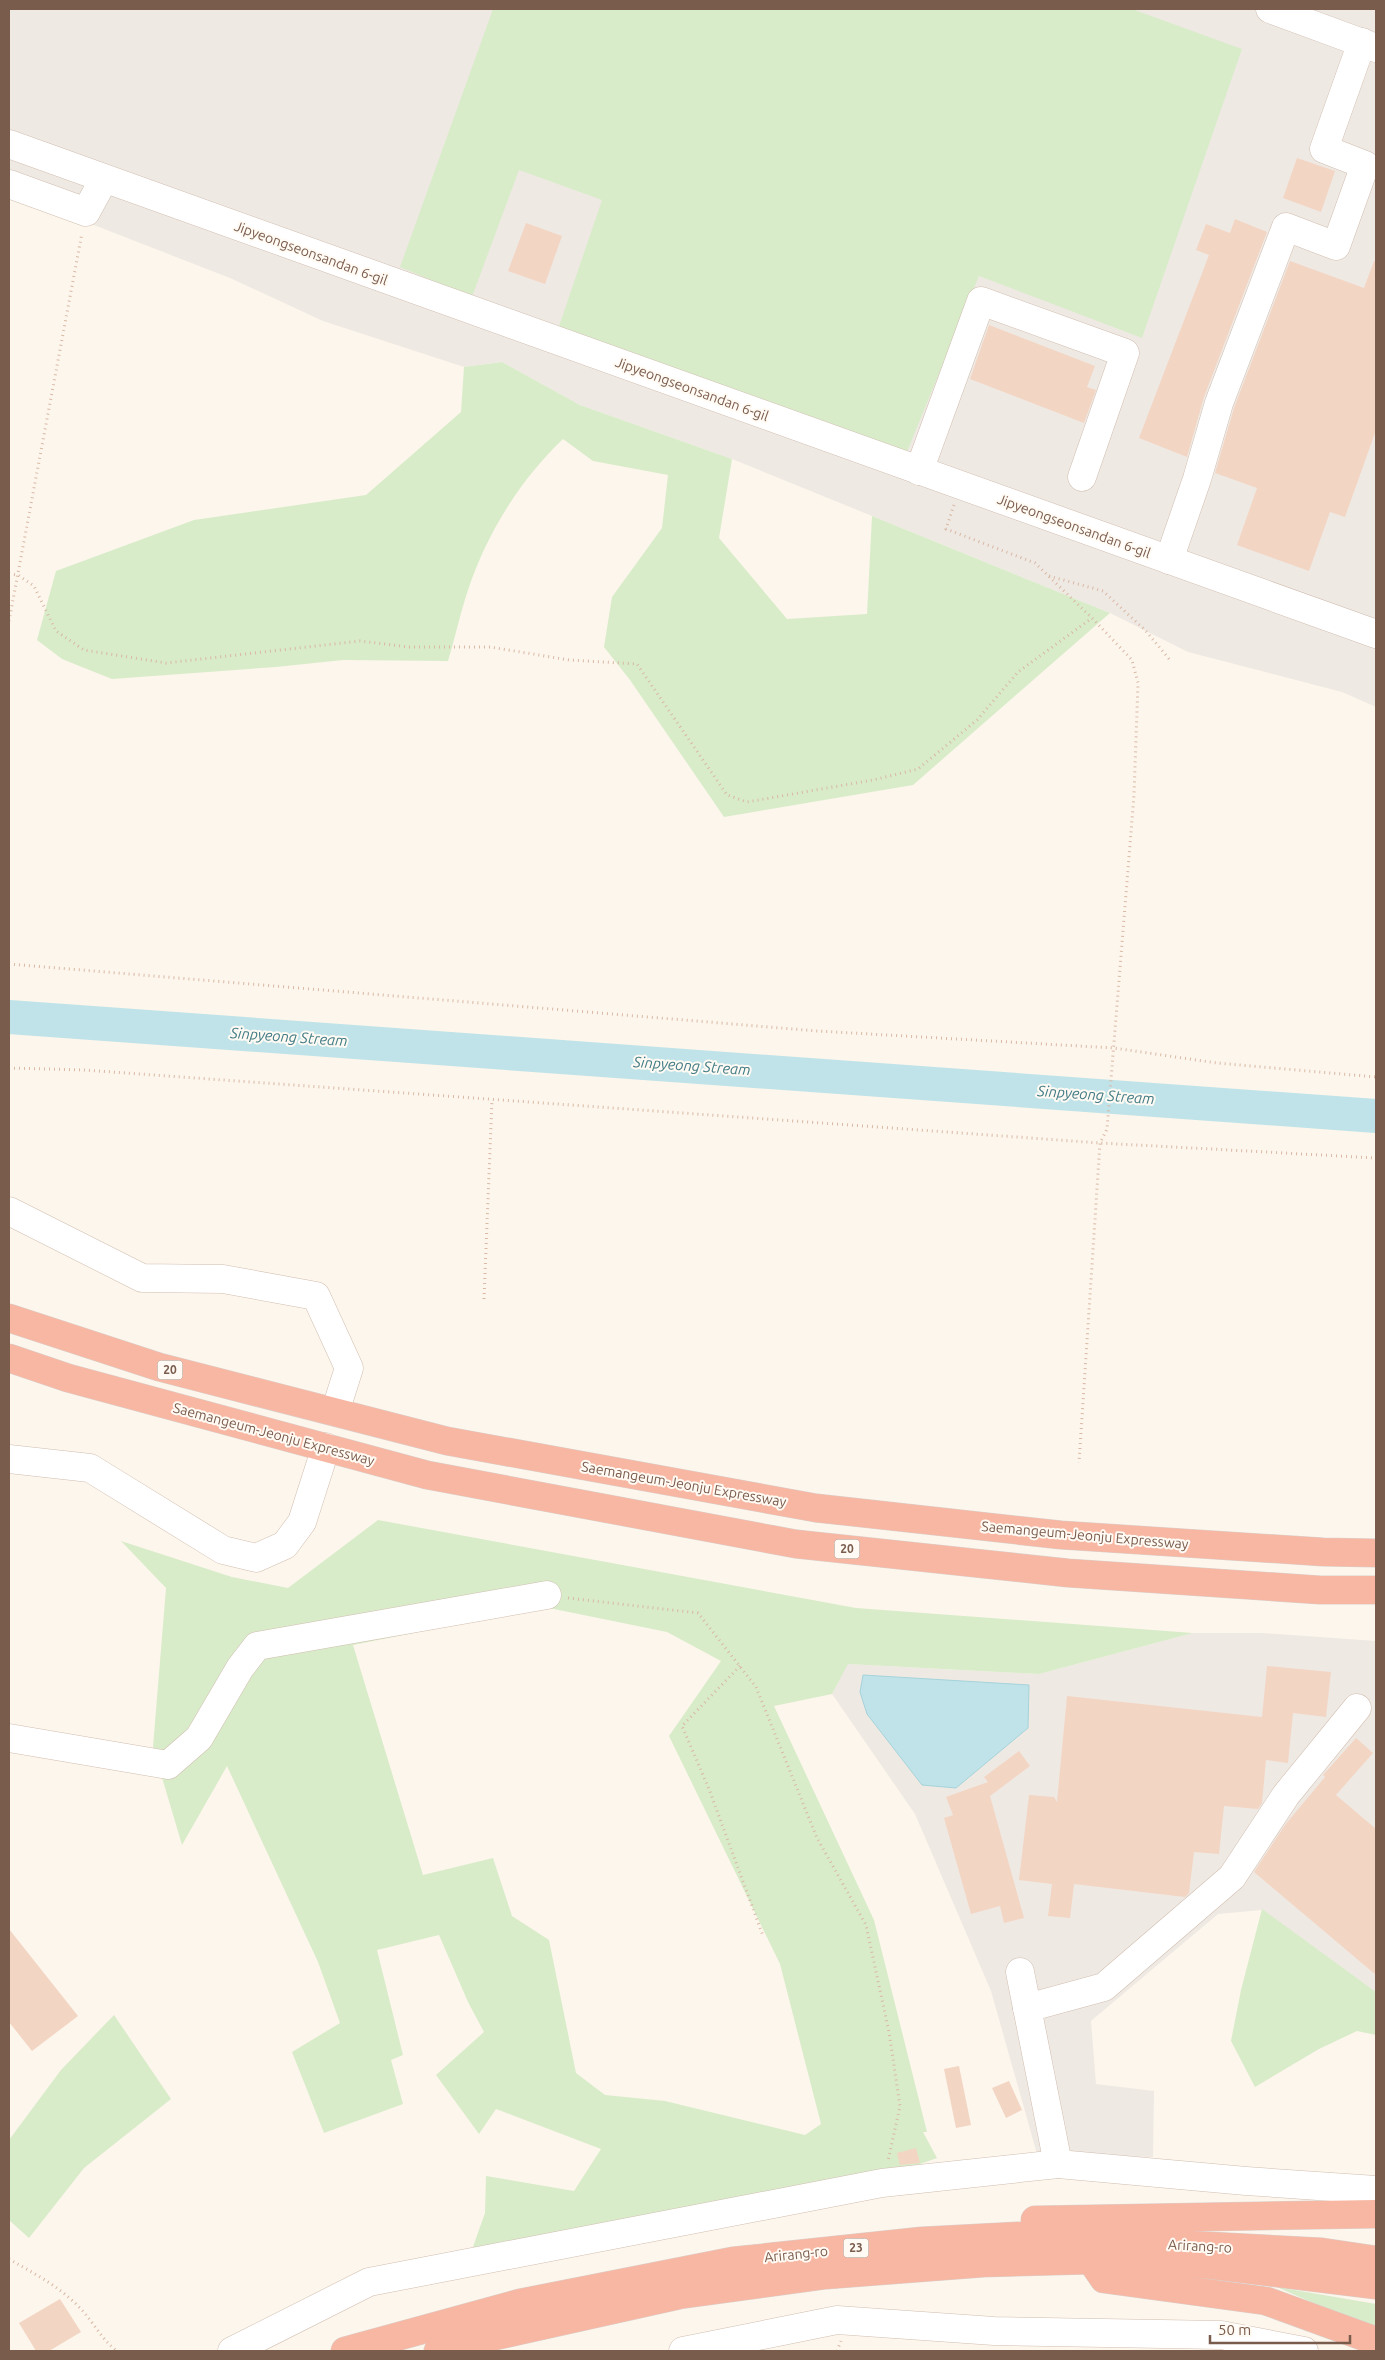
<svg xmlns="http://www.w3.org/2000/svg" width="1385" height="2360" viewBox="0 0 1385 2360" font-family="Ubuntu,sans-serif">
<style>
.industrial{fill:#efe9e4}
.green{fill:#d8ecc9;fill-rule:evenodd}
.water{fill:#bfe3e8;stroke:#a5d3da}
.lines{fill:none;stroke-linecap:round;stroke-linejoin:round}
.river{stroke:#bfe3e8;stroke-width:34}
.building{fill:#f3d5c3}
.minor-casing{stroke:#d1beb0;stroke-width:29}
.highway-casing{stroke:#dad1cd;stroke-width:29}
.path{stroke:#d9b8a5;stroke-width:3;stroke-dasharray:1 4;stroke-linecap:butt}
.minor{stroke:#fff;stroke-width:28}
.highway{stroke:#f7b7a3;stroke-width:28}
.labels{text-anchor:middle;stroke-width:4;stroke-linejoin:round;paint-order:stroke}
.shield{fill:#fffaf3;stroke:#a28b7f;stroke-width:1}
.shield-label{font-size:12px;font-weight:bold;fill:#7a5c4d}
.street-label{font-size:14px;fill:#7a5c4d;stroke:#fffaf3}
.water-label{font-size:15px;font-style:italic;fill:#437c86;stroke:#fffaf3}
</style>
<rect width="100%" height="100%" fill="#fdf6ec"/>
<!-- industrial -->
<g class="industrial">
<path d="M9 9H1376V707L1342 692 1188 652 1110 613 872 516 732 459 580 405 502 362 464 367 323 321 230 278 9 192Z"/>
<path d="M1193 1633H1263L1376 1641V1992L1262 1910 1218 1914 1091 2021 1096 2084 1154 2091 1153 2157 1037 2154 991 1991 915 1814 832 1694 847 1664 1039 1674Z"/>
</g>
<!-- green -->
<g class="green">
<path d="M493 9H1132L1242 49 1142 338 979 276 904 459 558 329 602 200 519 170 472 297 400 267Z"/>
<path d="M502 362 580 405 732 459 719 538 787 619 867 614 872 516 1110 613 913 785 724 817 630 680 604 647 612 597 662 528 668 475 593 461 563 439C520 480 487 533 468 590 460 614 455 638 448 661L343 660 276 667 112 679 62 659 37 640 56 571 194 520 366 495 461 412 464 367Z"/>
<path d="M378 1520 856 1608 1193 1633 1039 1674 848 1664 832 1694 774 1706 874 1920 927 2132H923L937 2158 878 2179 469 2258 485 2213 486 2176 574 2191 601 2149 496 2109 479 2134 436 2075 484 2032 468 2002 439 1935 377 1950 403 2055 391 2060 403 2104 324 2133 292 2052 340 2023 318 1962 227 1766 182 1845 153 1747 166 1588 121 1541 232 1577 288 1588ZM544 1607 667 1632 721 1661 669 1736 780 1964 821 2124 805 2135 665 2101 605 2095 576 2073 549 1940 512 1916 493 1858 423 1875 353 1645Z"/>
<path d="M1262 1909 1376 1992V2035L1357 2031 1319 2049 1255 2087 1231 2041 1241 1990Z"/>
<path d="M114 2015 171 2099 84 2168 29 2238 9 2220V2140L61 2070Z"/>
<path d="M1277 2287 1376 2304V2331Z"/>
</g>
<!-- water -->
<path class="water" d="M863 1675 1029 1685 1028 1728 956 1788 922 1785 867 1714 860 1692Z"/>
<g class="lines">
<!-- river -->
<path class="river" d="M9 1017 1376 1116"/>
</g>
<!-- building -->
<g class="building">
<path d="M1297 158 1335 171 1321 212 1283 198Z"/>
<path d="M1235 219 1267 232 1204 397 1187 457 1139 438 1209 255 1196 250 1206 224 1230 233Z"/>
<path d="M526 223 562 236 545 284 508 271Z"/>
<path d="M1290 261 1364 288 1374 261H1376V430L1345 517 1330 512 1309 571 1237 545 1257 488 1215 473 1234 408Z"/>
<path d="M989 325 1095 366 1087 387 1096 390 1084 423 970 379Z"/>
<path d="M1267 1666 1331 1672 1326 1717 1293 1713 1288 1763 1266 1760 1262 1803 1258 1809 1224 1806 1219 1854 1194 1852 1189 1893 1185 1897 1074 1884 1070 1918 1048 1916 1052 1884 1019 1880 1029 1795 1054 1797 1057 1802 1067 1696 1262 1717Z"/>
<path d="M1356 1738 1373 1753 1336 1795 1376 1829V1975L1254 1872 1285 1825 1325 1777 1323 1775Z"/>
<path d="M1019 1751 1030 1766 990 1796 1024 1918 1004 1923 1000 1906 971 1914 944 1818 953 1815 946 1797 988 1782 984 1777Z"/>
<path d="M9 1929 78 2016 32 2051 9 2022Z"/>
<path d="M959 2066 971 2125 956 2128 944 2069Z"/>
<path d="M1009 2081 1022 2110 1006 2118 992 2088Z"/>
<path d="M916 2148 920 2163 900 2165 897 2153Z"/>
<path d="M60 2299 81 2332 49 2351H36L19 2323Z"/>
</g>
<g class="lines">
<defs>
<g id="minor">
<path d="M1270 9 1376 48"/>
<path d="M9 144 1376 634"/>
<path d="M9 184 86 212 104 179"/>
<path d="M919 471 981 301 1125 353 1082 477"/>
<path d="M1169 560 1197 479 1219 403 1286 227 1336 246 1365 165 1324 149 1362 42"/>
<path d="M9 1211 142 1278 223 1279 316 1296 349 1368 335 1412"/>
<path d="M9 1459 90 1468 223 1550 256 1558 285 1545 302 1522 326 1447"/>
<path d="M9 1738 168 1765 199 1738 240 1668 257 1646 547 1595"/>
<path d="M1020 1972 1058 2164"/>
<path d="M1027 2008 1104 1987 1232 1877 1286 1795 1357 1708"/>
<path d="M232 2351 369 2282 882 2183 1058 2164 1246 2181 1376 2190"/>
<path d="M683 2351 837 2320 994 2331 1221 2335 1304 2351"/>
</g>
<g id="highway">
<path d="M9 1318 159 1367 447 1441 816 1508 1061 1535 1323 1552 1376 1553"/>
<path d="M9 1358 68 1378 427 1475 796 1544 1068 1573 1320 1590H1376"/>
<path d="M1035 2220 1376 2214"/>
<path d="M1091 2260 1104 2279 1266 2301 1376 2341"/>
<path d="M345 2351 520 2303 733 2261 922 2241 1018 2236 1322 2252 1376 2260"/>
<path d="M438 2351 468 2342 679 2295 826 2275 983 2263 1091 2260 1204 2264 1376 2285"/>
</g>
</defs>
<!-- minor casing -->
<use href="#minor" class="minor-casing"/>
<!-- highway casing -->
<use href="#highway" class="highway-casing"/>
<!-- path -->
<g class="path">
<path d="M954 505 946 529 1035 563 1092 618 1132 660 1138 683 1134 795 1107 1129 1100 1143 1079 1463"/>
<path d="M9 574 18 575 34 586 56 631 84 650 166 663 360 641 409 647H490L569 660 637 664 727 795 747 802 873 780 918 769 977 720 1018 672 1092 618"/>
<path d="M1049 576 1103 591 1145 630 1170 660"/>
<path d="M9 621 82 233"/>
<path d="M9 964 817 1031 1114 1048 1217 1063 1376 1077"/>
<path d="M9 1068 84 1070 1100 1143 1376 1158"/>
<path d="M484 1299 492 1100"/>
<path d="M568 1598 698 1613 756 1687 817 1838 866 1925 889 2032 900 2106 888 2161"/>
<path d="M740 1666 682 1726 709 1789 763 1936"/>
<path d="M9 2259C33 2273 59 2286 79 2307 93 2321 101 2339 117 2351"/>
<path d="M837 2351 841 2341"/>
</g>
<!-- minor -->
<use href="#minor" class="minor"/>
<!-- highway -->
<use href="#highway" class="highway"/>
</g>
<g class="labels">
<!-- shield labels -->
<g class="shield">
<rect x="157.5" y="1360.5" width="25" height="19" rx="4"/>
<rect x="834.5" y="1539.5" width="25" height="19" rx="4"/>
<rect x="843.5" y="2238.5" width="25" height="19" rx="4"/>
</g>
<g class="shield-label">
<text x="170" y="1374">20</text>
<text x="847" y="1553">20</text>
<text x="856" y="2252">23</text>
</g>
<!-- street labels -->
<g class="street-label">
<text transform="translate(311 253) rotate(20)" y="5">Jipyeongseonsandan 6-gil</text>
<text transform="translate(692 389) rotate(20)" y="5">Jipyeongseonsandan 6-gil</text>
<text transform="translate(1074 526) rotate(20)" y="5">Jipyeongseonsandan 6-gil</text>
<text transform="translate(274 1434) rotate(15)" y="5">Saemangeum-Jeonju Expressway</text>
<text transform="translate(684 1484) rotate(10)" y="5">Saemangeum-Jeonju Expressway</text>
<text transform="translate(1085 1535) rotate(5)" y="5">Saemangeum-Jeonju Expressway</text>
<text transform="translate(1200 2246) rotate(3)" y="5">Arirang-ro</text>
<text transform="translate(796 2254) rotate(-6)" y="5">Arirang-ro</text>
</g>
<!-- water labels -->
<g class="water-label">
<text transform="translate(289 1037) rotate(4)" y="5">Sinpyeong Stream</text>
<text transform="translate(692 1066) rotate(4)" y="5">Sinpyeong Stream</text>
<text transform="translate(1096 1095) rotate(4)" y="5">Sinpyeong Stream</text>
</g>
</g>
<!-- border -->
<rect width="1385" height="2360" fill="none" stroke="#7a5c4d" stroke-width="20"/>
<!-- scale -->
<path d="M1210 2335v8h140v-8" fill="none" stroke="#7a5c4d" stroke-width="2.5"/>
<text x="1218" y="2335" font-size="15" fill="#7a5c4d" stroke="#fffaf3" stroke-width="4" paint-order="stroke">50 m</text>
</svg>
